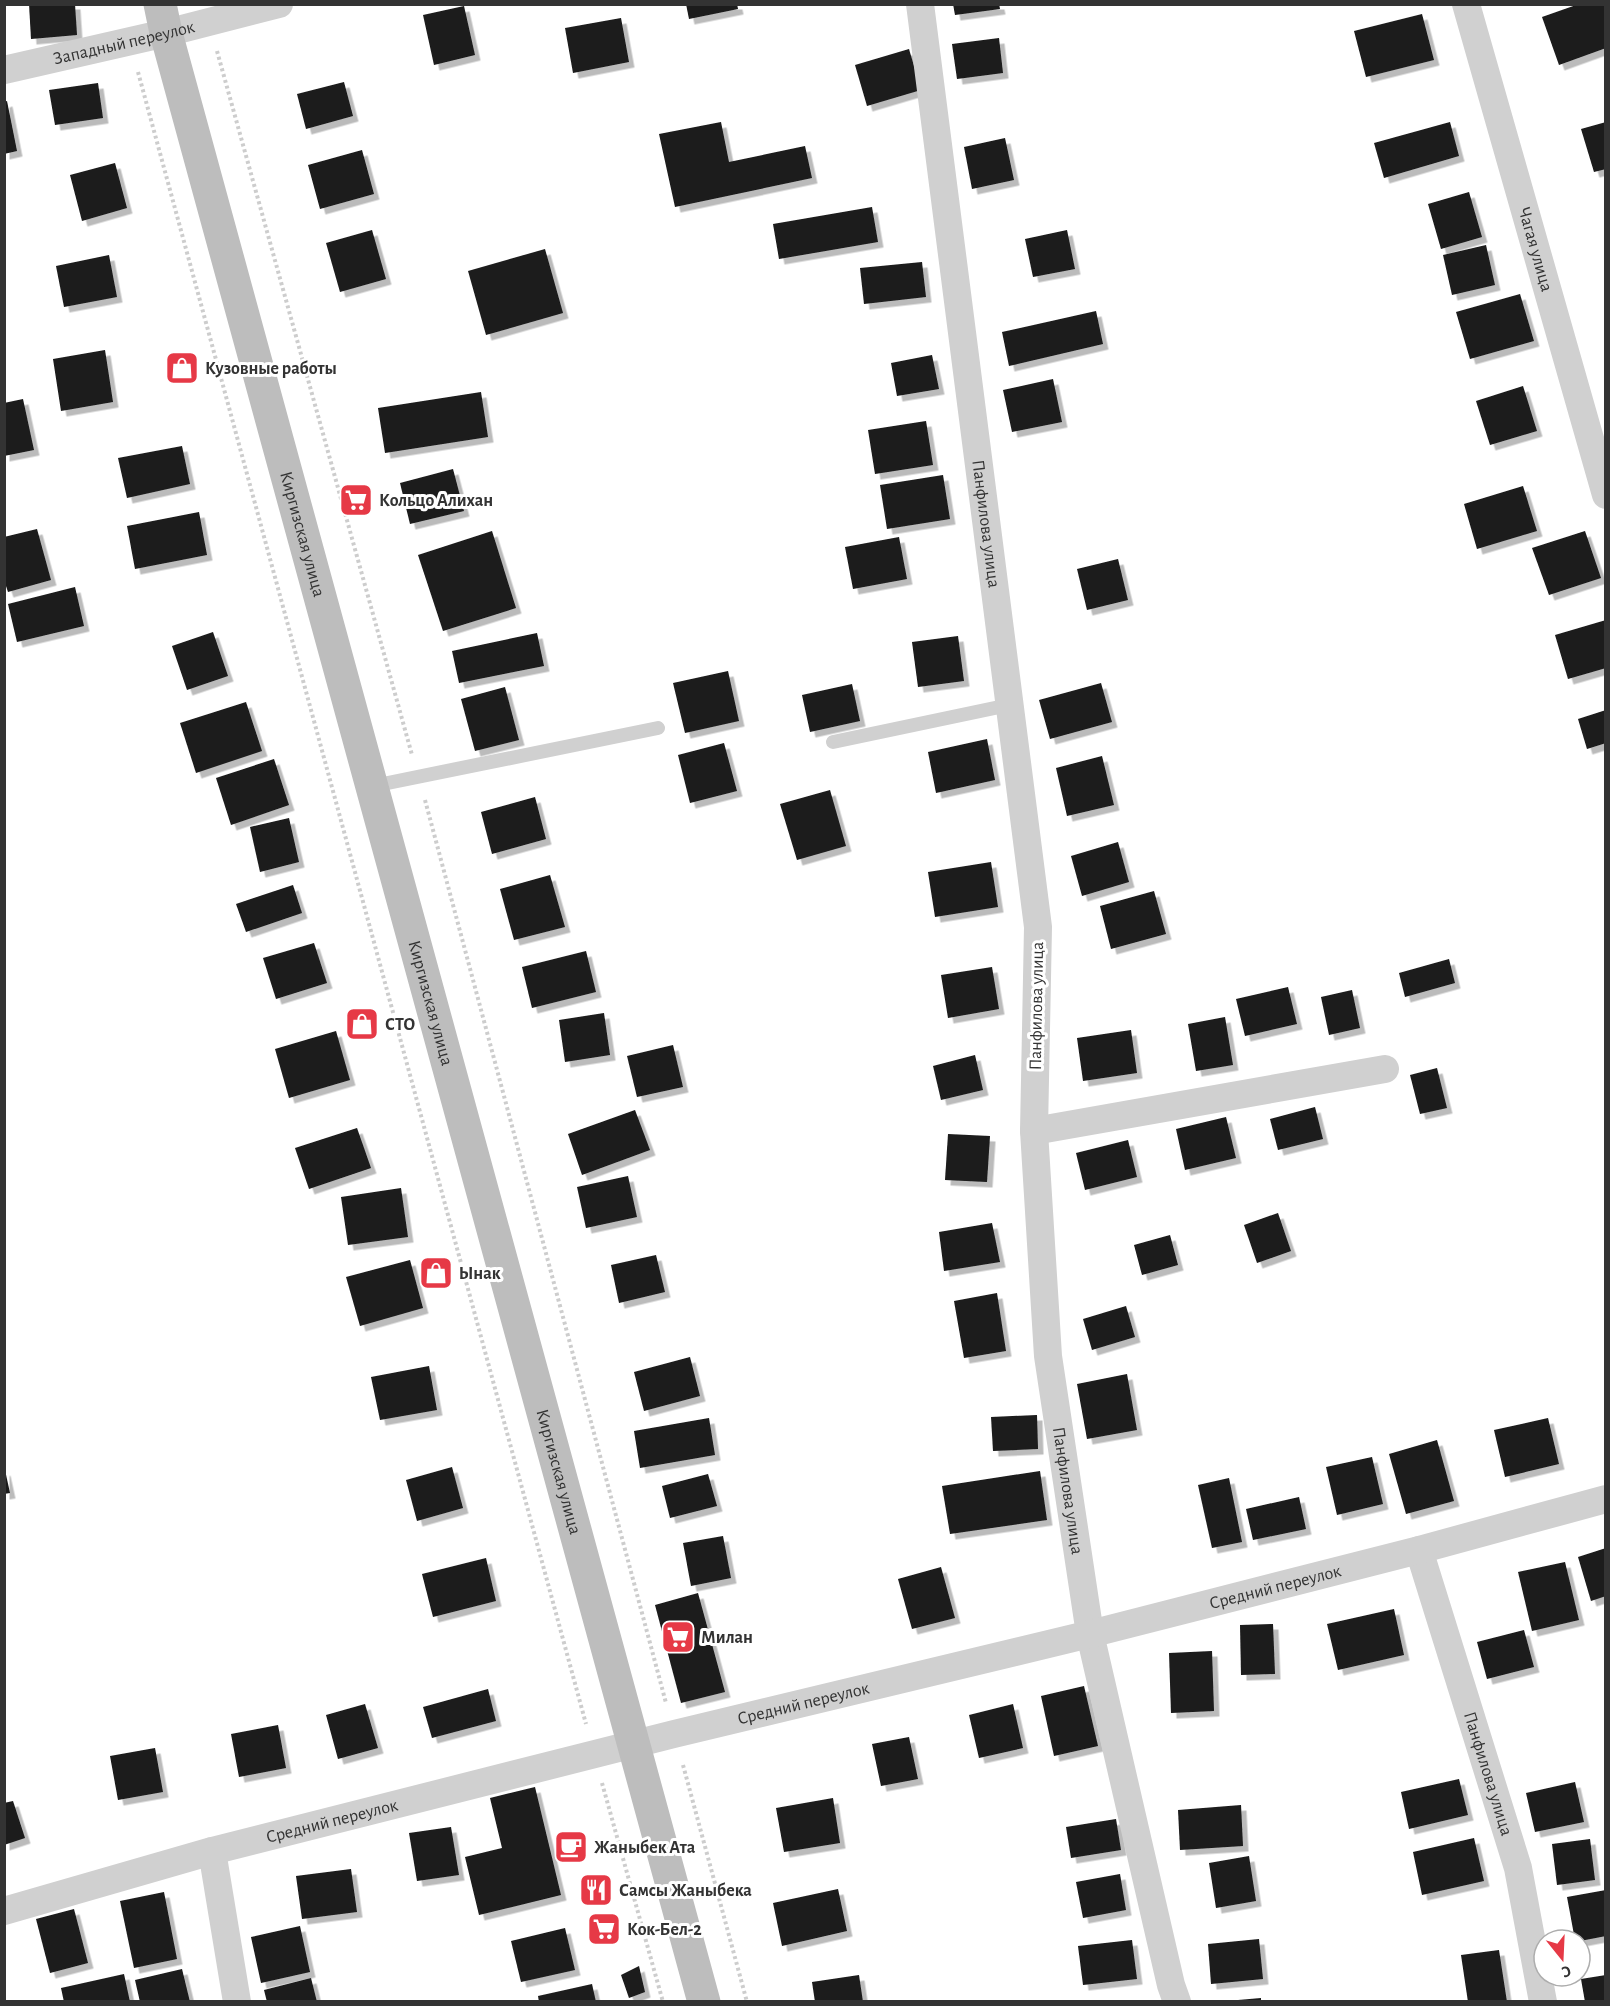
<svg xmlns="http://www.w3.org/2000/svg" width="1610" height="2006" viewBox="0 0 1610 2006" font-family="'Alegreya Sans',sans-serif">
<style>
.building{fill:#1a1a1a;filter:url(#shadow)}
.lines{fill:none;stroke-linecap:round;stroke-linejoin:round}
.path{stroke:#cdcdcd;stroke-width:4;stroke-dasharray:3 3;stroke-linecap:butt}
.lane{stroke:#d0d0d0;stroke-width:14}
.street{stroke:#d0d0d0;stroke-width:28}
.secondary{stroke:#bdbdbd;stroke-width:33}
.labels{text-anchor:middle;stroke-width:6;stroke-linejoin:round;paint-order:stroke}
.street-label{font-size:18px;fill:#333;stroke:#fff}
.poi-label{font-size:18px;font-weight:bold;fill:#333;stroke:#fff;text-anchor:start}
</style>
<defs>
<filter id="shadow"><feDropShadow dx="5.5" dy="5.5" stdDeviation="0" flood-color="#0004"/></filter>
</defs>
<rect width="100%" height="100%" fill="#fff"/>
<!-- building -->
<g class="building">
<path d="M29 4H75L77 35 31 39Z"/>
<path d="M686 4H737L738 9 689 19Z"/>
<path d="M953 4H999L1000 9 955 15Z"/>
<path d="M1579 4H1606V48L1559 65 1542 17Z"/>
<path d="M464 6 475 55 434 65 423 15Z"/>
<path d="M1422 14 1434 60 1366 77 1354 31Z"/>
<path d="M621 18 629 62 573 73 565 28Z"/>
<path d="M999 38 1003 73 957 79 952 44Z"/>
<path d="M909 49 921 90 867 106 855 65Z"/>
<path d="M344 82 353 116 306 129 297 94Z"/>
<path d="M98 83 103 118 55 125 49 90Z"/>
<path d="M7 101 17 151 4 154V102Z"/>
<path d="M721 122 729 162 805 146 812 178 675 207 659 134Z"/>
<path d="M1450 122 1459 156 1384 178 1374 143Z"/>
<path d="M1606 122V169L1594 172 1581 129Z"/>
<path d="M1005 138 1014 180 972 189 964 147Z"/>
<path d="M362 150 374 194 320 209 308 165Z"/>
<path d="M115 163 127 208 82 221 70 175Z"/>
<path d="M1469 192 1482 237 1441 249 1428 204Z"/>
<path d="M872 207 878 242 779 259 773 224Z"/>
<path d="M372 230 386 279 340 292 326 243Z"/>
<path d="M1067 230 1075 269 1033 277 1025 239Z"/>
<path d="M1486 245 1495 285 1452 295 1443 255Z"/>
<path d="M545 249 563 313 486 335 468 271Z"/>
<path d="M109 255 117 297 64 307 56 266Z"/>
<path d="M922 262 926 297 864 304 860 268Z"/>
<path d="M1520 294 1534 341 1470 359 1456 312Z"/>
<path d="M1096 311 1103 344 1009 366 1002 332Z"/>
<path d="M105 350 113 402 61 411 53 359Z"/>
<path d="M932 355 939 389 897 396 891 363Z"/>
<path d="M1053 379 1062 422 1012 432 1003 390Z"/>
<path d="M1523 386 1537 431 1490 445 1476 401Z"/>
<path d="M481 392 488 437 385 453 378 408Z"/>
<path d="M23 399 34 450 4 456V403Z"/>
<path d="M926 421 933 465 875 474 868 430Z"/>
<path d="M182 446 190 484 127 498 118 458Z"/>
<path d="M453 469 464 511 410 524 400 483Z"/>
<path d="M943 475 950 519 887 529 880 485Z"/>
<path d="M1523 486 1537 531 1477 549 1464 504Z"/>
<path d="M199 512 207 555 135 569 127 526Z"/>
<path d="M37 529 51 580 8 592 4 580V537Z"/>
<path d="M492 531 516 608 443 631 418 555Z"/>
<path d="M1585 531 1601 578 1549 595 1532 548Z"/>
<path d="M899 537 907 579 853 589 845 547Z"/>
<path d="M1118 559 1128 600 1087 610 1077 569Z"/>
<path d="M75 587 84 626 17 642 8 604Z"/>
<path d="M1606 620V668L1568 679 1555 635Z"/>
<path d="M213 632 228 676 187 690 172 646Z"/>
<path d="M537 633 544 666 459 683 452 651Z"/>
<path d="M958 636 964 681 918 687 912 642Z"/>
<path d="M728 671 739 721 685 733 673 683Z"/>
<path d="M1101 683 1112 722 1050 739 1039 700Z"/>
<path d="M852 684 860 721 810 732 802 695Z"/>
<path d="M505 687 519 740 475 751 461 699Z"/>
<path d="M246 702 262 751 196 773 180 723Z"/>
<path d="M1606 710V743L1587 749 1578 719Z"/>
<path d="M987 739 995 780 936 793 928 752Z"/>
<path d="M724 743 737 791 690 803 678 755Z"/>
<path d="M1102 756 1114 805 1067 816 1056 768Z"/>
<path d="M274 759 289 805 231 825 216 778Z"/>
<path d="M830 790 846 846 797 860 780 804Z"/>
<path d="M535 797 546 839 492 854 481 812Z"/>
<path d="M289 818 299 862 260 872 250 827Z"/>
<path d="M1118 842 1129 882 1082 896 1071 856Z"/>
<path d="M991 862 998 907 935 917 928 872Z"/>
<path d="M550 875 565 927 514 940 500 889Z"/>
<path d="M293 885 302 913 246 932 236 904Z"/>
<path d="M1154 891 1166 934 1111 949 1100 906Z"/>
<path d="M314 943 327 983 276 999 263 958Z"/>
<path d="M586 951 596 992 532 1008 522 967Z"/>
<path d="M1449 959 1455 983 1405 997 1399 973Z"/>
<path d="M992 967 999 1009 948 1018 941 975Z"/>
<path d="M1288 987 1297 1024 1245 1036 1236 999Z"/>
<path d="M1352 990 1360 1028 1329 1035 1321 997Z"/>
<path d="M604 1013 610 1055 565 1062 559 1020Z"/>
<path d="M1225 1017 1233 1065 1196 1071 1188 1024Z"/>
<path d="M1131 1030 1137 1073 1083 1081 1077 1038Z"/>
<path d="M336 1031 350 1080 289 1098 275 1049Z"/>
<path d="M673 1045 683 1087 637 1097 627 1056Z"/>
<path d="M975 1055 983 1090 941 1100 933 1066Z"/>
<path d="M1437 1068 1447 1108 1420 1114 1410 1075Z"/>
<path d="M1315 1107 1323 1139 1278 1150 1270 1119Z"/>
<path d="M635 1110 650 1150 582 1175 568 1134Z"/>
<path d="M1226 1117 1236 1158 1185 1170 1176 1129Z"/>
<path d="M357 1128 371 1168 309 1189 295 1148Z"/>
<path d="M948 1134 990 1136 987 1182 945 1180Z"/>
<path d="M1128 1140 1137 1177 1085 1190 1076 1153Z"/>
<path d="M628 1176 637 1217 586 1228 577 1187Z"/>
<path d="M401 1188 408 1237 348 1245 341 1197Z"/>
<path d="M1278 1213 1291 1251 1257 1263 1244 1225Z"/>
<path d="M992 1223 1000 1262 944 1271 939 1232Z"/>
<path d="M1170 1235 1178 1265 1142 1275 1134 1245Z"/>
<path d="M656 1255 665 1292 619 1303 611 1265Z"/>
<path d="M410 1260 423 1308 360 1326 346 1277Z"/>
<path d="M997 1293 1006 1351 964 1358 954 1301Z"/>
<path d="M1126 1306 1135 1337 1092 1350 1083 1319Z"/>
<path d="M690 1357 700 1396 644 1411 634 1372Z"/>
<path d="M429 1366 437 1410 380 1420 371 1377Z"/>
<path d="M1127 1374 1137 1430 1087 1439 1077 1384Z"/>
<path d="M1037 1415 1038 1449 993 1451 991 1417Z"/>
<path d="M709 1418 715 1455 640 1468 634 1431Z"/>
<path d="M1548 1418 1559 1464 1505 1477 1494 1430Z"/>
<path d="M1437 1440 1454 1501 1406 1514 1389 1454Z"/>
<path d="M1372 1457 1383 1504 1337 1515 1326 1467Z"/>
<path d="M452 1467 463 1508 417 1521 406 1480Z"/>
<path d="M5 1470 10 1493 4 1494V1471Z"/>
<path d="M1040 1471 1047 1520 950 1534 942 1486Z"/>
<path d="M708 1474 717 1506 670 1518 662 1486Z"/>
<path d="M1229 1478 1242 1542 1212 1548 1198 1485Z"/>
<path d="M1299 1497 1306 1529 1253 1540 1246 1509Z"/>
<path d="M723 1536 731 1578 691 1586 683 1543Z"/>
<path d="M1606 1548V1596L1591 1601 1578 1557Z"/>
<path d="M486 1558 496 1601 433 1617 422 1574Z"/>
<path d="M1565 1562 1579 1620 1532 1631 1518 1572Z"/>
<path d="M941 1567 955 1618 912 1629 898 1579Z"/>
<path d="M698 1593 725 1692 681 1703 655 1605Z"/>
<path d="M1394 1609 1404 1655 1338 1670 1327 1624Z"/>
<path d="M1273 1624 1275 1674 1241 1675 1240 1625Z"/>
<path d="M1524 1630 1534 1667 1487 1679 1477 1642Z"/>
<path d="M1212 1651 1214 1711 1171 1713 1169 1653Z"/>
<path d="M1084 1686 1098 1746 1054 1756 1041 1696Z"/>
<path d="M488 1689 496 1721 432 1738 423 1707Z"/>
<path d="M365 1704 378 1748 338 1759 326 1715Z"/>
<path d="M1013 1704 1023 1748 979 1758 969 1715Z"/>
<path d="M278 1725 286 1768 239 1777 231 1734Z"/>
<path d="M909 1737 918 1779 881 1786 872 1744Z"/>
<path d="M155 1748 163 1792 118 1800 110 1756Z"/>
<path d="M1459 1779 1468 1815 1409 1829 1401 1792Z"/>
<path d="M1575 1782 1584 1822 1535 1832 1526 1793Z"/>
<path d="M535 1787 561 1895 479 1915 465 1857 502 1848 490 1798Z"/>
<path d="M833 1798 840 1843 784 1852 776 1808Z"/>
<path d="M13 1801 25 1838 4 1845V1803Z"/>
<path d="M1241 1805 1243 1846 1180 1850 1178 1810Z"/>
<path d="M1116 1819 1121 1850 1071 1858 1066 1827Z"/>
<path d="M451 1827 459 1875 417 1881 409 1833Z"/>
<path d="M1474 1838 1484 1881 1422 1895 1413 1852Z"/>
<path d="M1590 1839 1595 1880 1557 1885 1552 1844Z"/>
<path d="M1249 1856 1256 1901 1216 1908 1209 1863Z"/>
<path d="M351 1869 357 1912 302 1919 296 1876Z"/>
<path d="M1120 1874 1126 1910 1083 1918 1076 1882Z"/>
<path d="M838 1889 847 1931 782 1946 773 1903Z"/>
<path d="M1606 1890V1936L1580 1941 1575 1940 1567 1897Z"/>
<path d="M164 1892 177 1959 134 1968 120 1901Z"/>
<path d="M74 1909 88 1963 50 1973 36 1919Z"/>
<path d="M300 1926 310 1972 261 1983 251 1937Z"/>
<path d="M565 1928 575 1970 521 1982 511 1941Z"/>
<path d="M1259 1939 1263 1979 1211 1984 1208 1944Z"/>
<path d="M1132 1940 1137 1979 1083 1985 1078 1946Z"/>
<path d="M1499 1950 1507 2002H1468L1461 1955Z"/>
<path d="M639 1966 645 1992 629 1998 621 1975Z"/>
<path d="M182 1969 190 2002H140L135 1980Z"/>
<path d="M124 1974 130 2002H64L61 1988Z"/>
<path d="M859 1975 863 2002H815L812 1982Z"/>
<path d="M1606 1975V2002H1585L1581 1979Z"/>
<path d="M311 1978 317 2002H267L264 1990Z"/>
<path d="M592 1984 596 2002H539L538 1996Z"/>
<path d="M1261 1998V2002H1238V2000Z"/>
</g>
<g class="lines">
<!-- path -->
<g class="path">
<path d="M217 51 412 755"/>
<path d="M138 72 586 1724"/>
<path d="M425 800 666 1703"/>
<path d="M683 1765 747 2002"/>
<path d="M602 1783 663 2002"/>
</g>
<!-- lane -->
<g class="lane">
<path d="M833 742 1009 705"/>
<path d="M373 786 658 728"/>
</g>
<!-- street -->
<g class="street">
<path id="s1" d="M920 4 1038 927 1034 1131 1048 1356 1090 1634 1171 1985 1177 2002"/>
<path id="s2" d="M1466 4 1606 495"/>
<path id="s3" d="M4 70 166 33 279 4"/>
<path d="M1034 1131 1385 1069"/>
<path id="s4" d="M1419 1550 1518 1868 1543 2002"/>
<path d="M212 1851 237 2002"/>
<path id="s5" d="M4 1911 212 1851 674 1734 1090 1634 1419 1550 1606 1499"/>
</g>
<!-- secondary -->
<path class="secondary" id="s6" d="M160 4 166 33 704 2002"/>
</g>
<!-- icons -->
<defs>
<symbol id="shop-square" viewBox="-11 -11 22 22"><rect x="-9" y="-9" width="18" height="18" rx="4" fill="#e63946" stroke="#fff"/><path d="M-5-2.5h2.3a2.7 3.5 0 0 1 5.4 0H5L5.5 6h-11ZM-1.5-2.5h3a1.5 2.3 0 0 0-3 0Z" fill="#fff"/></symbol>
<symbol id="supermarket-square" viewBox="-11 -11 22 22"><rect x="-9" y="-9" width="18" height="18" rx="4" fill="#e63946" stroke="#fff"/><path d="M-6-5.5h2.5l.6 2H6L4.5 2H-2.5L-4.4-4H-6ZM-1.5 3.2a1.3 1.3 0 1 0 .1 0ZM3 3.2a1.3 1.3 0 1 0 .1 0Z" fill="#fff"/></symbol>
<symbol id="cafe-square" viewBox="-11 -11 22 22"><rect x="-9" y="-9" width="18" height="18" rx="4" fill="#e63946" stroke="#fff"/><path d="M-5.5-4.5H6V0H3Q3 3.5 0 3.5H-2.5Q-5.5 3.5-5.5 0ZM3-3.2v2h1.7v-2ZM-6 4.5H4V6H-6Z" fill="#fff"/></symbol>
<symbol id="restaurant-square" viewBox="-11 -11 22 22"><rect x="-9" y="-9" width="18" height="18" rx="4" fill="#e63946" stroke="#fff"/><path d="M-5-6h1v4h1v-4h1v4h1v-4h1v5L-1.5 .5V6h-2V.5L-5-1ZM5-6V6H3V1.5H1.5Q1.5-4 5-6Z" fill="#fff"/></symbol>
</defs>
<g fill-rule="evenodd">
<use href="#shop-square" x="163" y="349" width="38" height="38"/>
<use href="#supermarket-square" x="337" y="481" width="38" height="38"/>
<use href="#shop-square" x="343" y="1005" width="38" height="38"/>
<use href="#shop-square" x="417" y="1254" width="38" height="38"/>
<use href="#supermarket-square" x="659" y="1618" width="38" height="38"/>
<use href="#cafe-square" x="552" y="1828" width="38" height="38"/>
<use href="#restaurant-square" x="577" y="1871" width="38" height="38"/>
<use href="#supermarket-square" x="585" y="1910" width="38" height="38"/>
</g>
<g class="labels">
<!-- street labels -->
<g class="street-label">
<text dy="6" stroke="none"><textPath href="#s3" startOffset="123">Западный переулок</textPath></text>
<text dy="6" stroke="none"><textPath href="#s2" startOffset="255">Чагая улица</textPath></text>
<text dy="6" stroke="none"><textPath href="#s1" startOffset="524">Панфилова улица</textPath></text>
<text dy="6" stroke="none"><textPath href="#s6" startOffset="549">Киргизская улица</textPath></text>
<text dy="6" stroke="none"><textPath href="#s6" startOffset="1035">Киргизская улица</textPath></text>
<text transform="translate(1036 1006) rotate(-89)" y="6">Панфилова улица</text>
<text dy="6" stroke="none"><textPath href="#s6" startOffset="1521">Киргизская улица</textPath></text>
<text dy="6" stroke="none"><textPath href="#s1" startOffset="1496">Панфилова улица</textPath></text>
<text dy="6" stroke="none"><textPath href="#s5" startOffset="1312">Средний переулок</textPath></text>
<text dy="6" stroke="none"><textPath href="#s5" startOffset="826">Средний переулок</textPath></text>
<text dy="6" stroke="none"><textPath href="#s4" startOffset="234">Панфилова улица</textPath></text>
<text dy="6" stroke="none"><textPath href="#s5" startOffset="340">Средний переулок</textPath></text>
</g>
<!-- poi labels -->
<g class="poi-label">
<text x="205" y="374">Кузовные работы</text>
<text x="379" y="506">Кольцо Алихан</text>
<text x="385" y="1030">СТО</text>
<text x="459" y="1279">Ынак</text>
<text x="701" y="1643">Милан</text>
<text x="594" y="1853">Жаныбек Ата</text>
<text x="619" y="1896">Самсы Жаныбека</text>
<text x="627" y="1935">Кок-Бел-2</text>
</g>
</g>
<!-- border -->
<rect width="1610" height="2006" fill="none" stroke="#333333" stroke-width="12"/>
<!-- north arrow -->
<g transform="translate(1562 1958) rotate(162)"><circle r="28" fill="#ffffff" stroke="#adadad" stroke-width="1.5"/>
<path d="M0-4.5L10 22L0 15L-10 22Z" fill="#e63946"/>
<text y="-9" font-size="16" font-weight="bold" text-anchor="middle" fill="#333333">С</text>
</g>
</svg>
